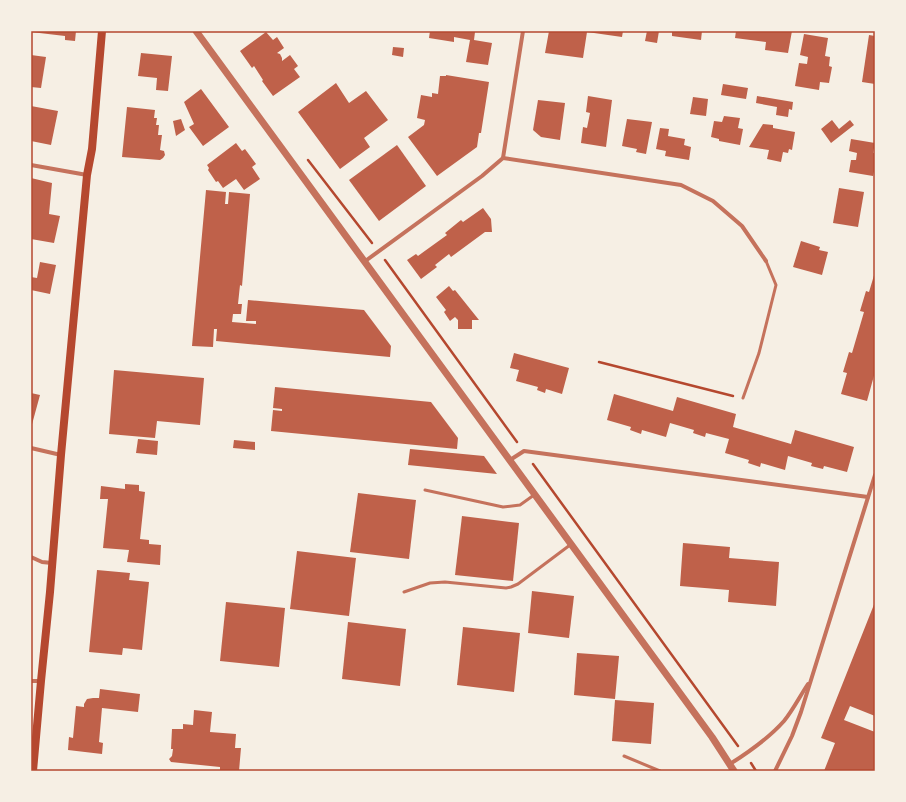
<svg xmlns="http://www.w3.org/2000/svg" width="906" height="802" viewBox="0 0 906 802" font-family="Commissioner,sans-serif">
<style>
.building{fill:#bf614a}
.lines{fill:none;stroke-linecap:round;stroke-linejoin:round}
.path{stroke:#b5482f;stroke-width:2.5}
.service{stroke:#c5725c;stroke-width:3}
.minor{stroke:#c5725c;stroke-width:4}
.tertiary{stroke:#c5725c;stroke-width:7}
.secondary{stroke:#b5482f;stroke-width:8}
.neatline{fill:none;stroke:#b5482f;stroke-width:1.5}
</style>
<rect width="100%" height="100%" fill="#f6efe4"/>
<!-- building -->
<g class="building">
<path d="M31 31H76L75 41 65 40V36L31 32Z"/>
<path d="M430 31H470L475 32 474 40 492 43 488 65 466 62 470 40 454 37V42L429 38Z"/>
<path d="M549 31H623L622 37 587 32 583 58 545 53Z"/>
<path d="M647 31H659L657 43 645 41Z"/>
<path d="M672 31H702L701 40 672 36Z"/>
<path d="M736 31H792L788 53 765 50 766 42 735 38Z"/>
<path d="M266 32 273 40 277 37 284 48 277 53 280 54 282 58V61L290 55 298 66 294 69 300 77 273 96 262 81 263 80 254 66 252 68 240 51Z"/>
<path d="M804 34 828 38 825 56 830 57 829 66 832 67 829 83 820 82 819 90 795 86 799 63 807 64 808 57 800 55Z"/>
<path d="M869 35 875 36V84L862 82Z"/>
<path d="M393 47 404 48 403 57 392 55Z"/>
<path d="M141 53 172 56 168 91 156 90 157 78 138 76Z"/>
<path d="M31 55 46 57 41 88 31 87Z"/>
<path d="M446 75 489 82 481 133H479L477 147 437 176 408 137 424 125 425 120 417 118 421 95 432 97V93L438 94 440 76H446Z"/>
<path d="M336 83 349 103 366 91 388 120 364 138 370 147 340 169 298 112Z"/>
<path d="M723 84 748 88 746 99 721 95Z"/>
<path d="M201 89 229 127 203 146 189 127 194 124 184 102Z"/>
<path d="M588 96 612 100 606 147 581 143 583 127 587 128 590 113 586 112Z"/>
<path d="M757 96 793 102 792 110 789 109 788 117 776 115 777 107 756 103Z"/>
<path d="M693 97 708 99 706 116 690 114Z"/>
<path d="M538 100 565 103 560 140 541 137 533 130Z"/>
<path d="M31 106 58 111 51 145 31 141Z"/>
<path d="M127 107 155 110 154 118H157L156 125H159L158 135H162L160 150 164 151 165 155 163 158 160 160 122 157Z"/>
<path d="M724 116 740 118 738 128 743 129 740 145 719 141V139L711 137 714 121 722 122Z"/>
<path d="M181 119 185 130 176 136 173 121Z"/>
<path d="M627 119 652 122 646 154 636 152 637 149 622 146Z"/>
<path d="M832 120 839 129 850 120 854 125 831 143 821 129Z"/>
<path d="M763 124 773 125V128L795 132 792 150 789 149 788 153 783 152 781 162 767 159 769 150 749 147Z"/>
<path d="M660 128 669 129 668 136 685 139 684 145 691 147 689 160 665 156 666 151 656 149Z"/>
<path d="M851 139 875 143 873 153H875V167L873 176 849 172 851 160H856L857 153 849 151Z"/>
<path d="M236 143 242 151 245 149 256 164 252 167 260 179 244 190 236 179 223 188 218 181 216 182 208 170 209 168 207 165Z"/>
<path d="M397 145 426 186 379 221 349 180Z"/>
<path d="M31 178 52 183 49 214 60 216 54 243 31 239Z"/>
<path d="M839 188 864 192 858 227 833 223Z"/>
<path d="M206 190 226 192 225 204H228L229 192 250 194 242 286 240 285 238 304H242L241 314H233L232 322 256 324V321H246L248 300 364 310 391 346 390 357 216 341 217 329H214L213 347 192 346Z"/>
<path d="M483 208 491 219 492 232H485L451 257 449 254 435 265 437 267 421 279 407 260 416 254 418 256 422 253 447 235 445 233 461 220 463 222Z"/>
<path d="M801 241 820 247 819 250 828 252 822 275 793 267Z"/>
<path d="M40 262 56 265 50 294 31 290V277L37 278Z"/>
<path d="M875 272V372L867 401 841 394 847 373 843 372 849 352 852 353 864 312 860 311 866 291 869 292Z"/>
<path d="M449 286 453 291 455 290 479 320H472V329H458V320L455 317 450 321 444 312 446 310 436 297Z"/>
<path d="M514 353 569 368 562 394 546 389 545 393 537 390 538 387 516 381 519 370 510 368Z"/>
<path d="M114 370 204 378 200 425 157 421 155 438 109 434Z"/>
<path d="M275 387 431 402 458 438 457 449 271 431 273 410 282 411V409L273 408Z"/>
<path d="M31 393 40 395 31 428Z"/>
<path d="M614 394 673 411 677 397 736 414 733 427 791 444 795 430 854 447 847 472 824 466 823 469 811 466 812 463 788 456 785 470 761 463 760 467 748 463 749 460 725 453 729 439 706 433 705 437 693 433 694 430 670 423 666 437 642 430 641 434 630 430 631 427 607 420Z"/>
<path d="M138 439 158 441 157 455 136 453Z"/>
<path d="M234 440 255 442V450L233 448Z"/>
<path d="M410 449 484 456 497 474 408 465Z"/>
<path d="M125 484 139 485V491L145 492 140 539 149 540V544L161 545 160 565 127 562 129 550 103 548 108 499H100L101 486 125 489Z"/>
<path d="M358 493 416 500 409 559 350 552Z"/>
<path d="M462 516 519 523 513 581 455 575Z"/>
<path d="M683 543 730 547 729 558 779 562 776 606 728 602 729 590 680 586Z"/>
<path d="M297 551 356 558 349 616 290 609Z"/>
<path d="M97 570 130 573 129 580 149 582 142 650 123 648 122 655 89 652Z"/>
<path d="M532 591 574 596 569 638 528 633Z"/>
<path d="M226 602 285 608 279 667 220 661Z"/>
<path d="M875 602V716L850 706 844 720 875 732V771H824L835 743 821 738Z"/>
<path d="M348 622 406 629 400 686 342 679Z"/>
<path d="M463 627 520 633 514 692 457 685Z"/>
<path d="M577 653 619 656 615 699 574 695Z"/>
<path d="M100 689 140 694 138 712 102 708 99 742 103 743 102 754 68 750 69 737 73 738 76 706 84 707V704L87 699 93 698H99Z"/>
<path d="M615 700 654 703 651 744 612 741Z"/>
<path d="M194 710 212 712 210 732 236 734 235 748H241L239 771 220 770V767L171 762 169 759 172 756 173 749H171L172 729H183V724L193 725Z"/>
</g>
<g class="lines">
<!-- path -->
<g class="path">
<path d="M308 160 372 243"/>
<path d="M385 260 517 442"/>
<path d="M599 362 733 396"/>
<path d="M533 464 738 746"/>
<path d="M751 763 756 771"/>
</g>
<!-- service -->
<g class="service">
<path d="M743 398 759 353 776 285 766 261"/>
<path d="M425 490 503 507 520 505 534 495"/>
<path d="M404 592 430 583 445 582 506 588 511 587 518 584 570 545"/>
<path d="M624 756 660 771"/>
</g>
<!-- minor -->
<g class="minor">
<path d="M503 158 681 185 713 201 742 226 766 261"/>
<path d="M31 165 87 175"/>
<path d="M364 262 482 176 503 158 523 31"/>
<path d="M31 448 61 455"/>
<path d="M510 460 524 451 868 497"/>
<path d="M31 557 42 562 52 563"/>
<path d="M31 681H41"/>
<path d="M730 764C749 752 769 738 784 721 793 710 800 696 808 684"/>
<path d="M775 771 792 736 801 712 875 475"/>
</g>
<!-- tertiary -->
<path class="tertiary" d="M196 31 712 737 734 771"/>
<!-- secondary -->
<path class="secondary" d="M33 771 41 681 50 592 61 455 87 175 92 149 102 31"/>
</g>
<!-- border -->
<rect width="906" height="802" fill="none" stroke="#f6efe4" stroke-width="64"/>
<rect x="32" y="32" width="842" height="738" class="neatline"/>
</svg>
